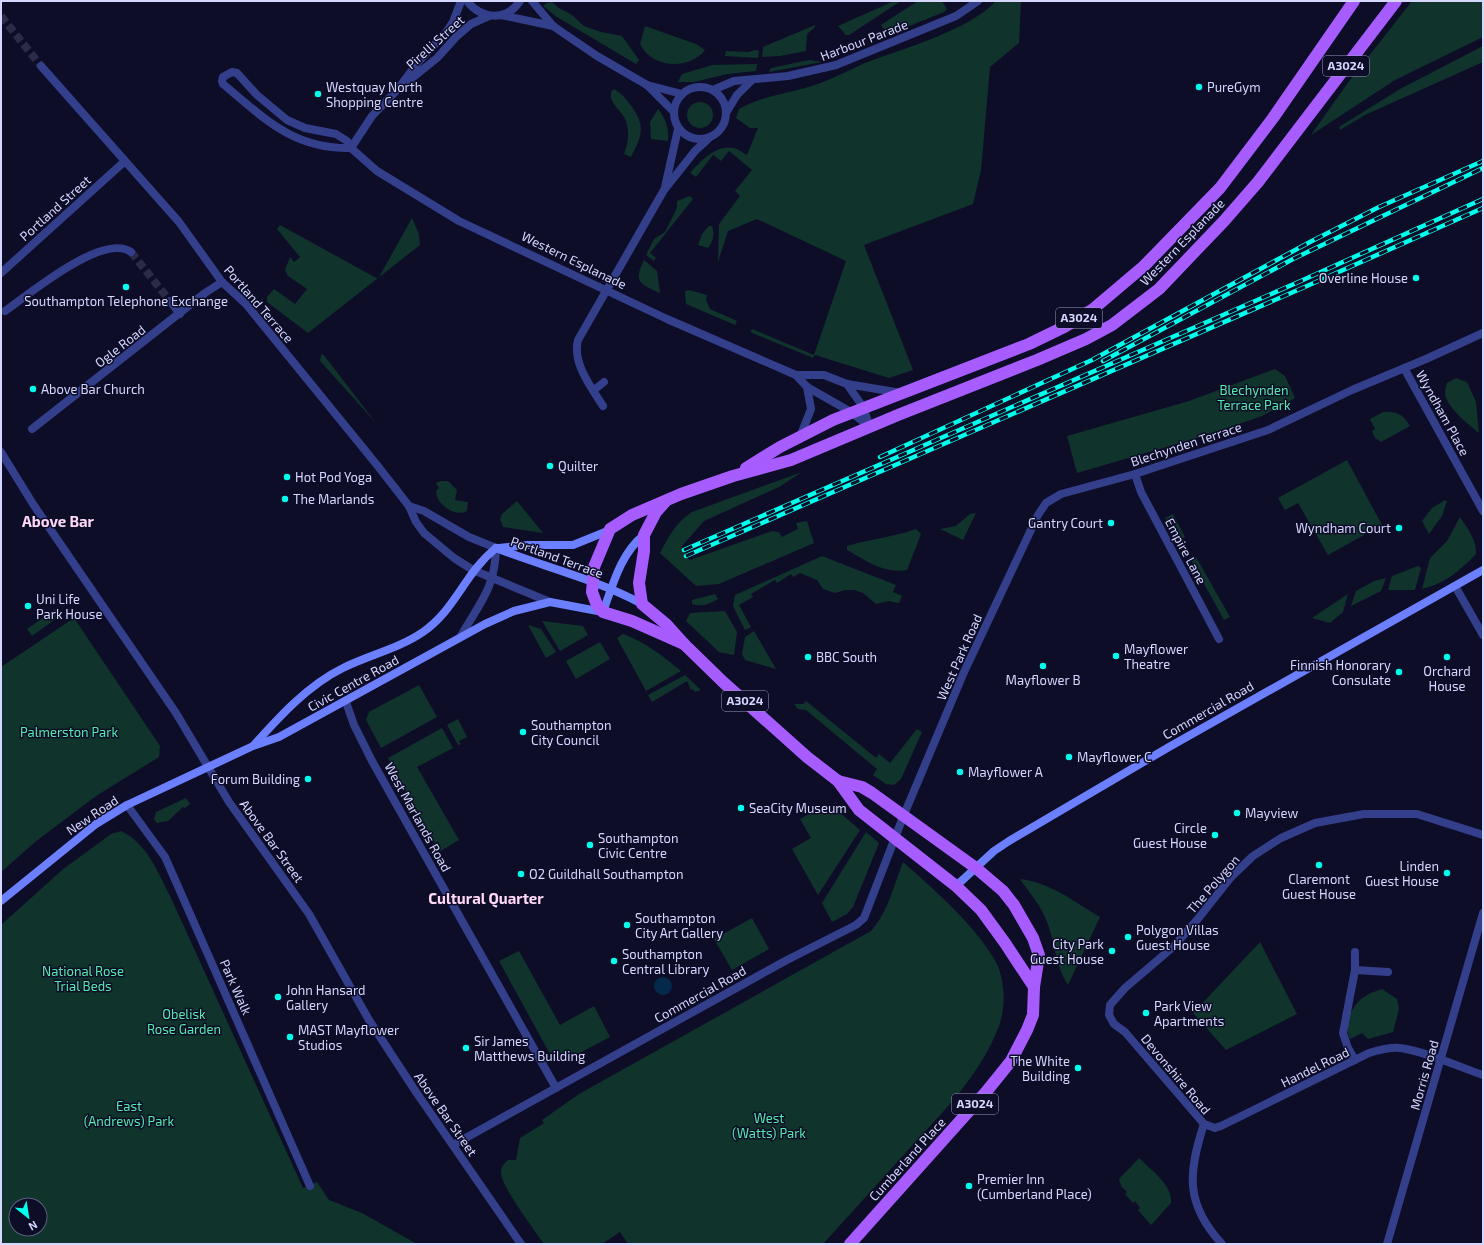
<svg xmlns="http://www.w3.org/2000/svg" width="1484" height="1245" viewBox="0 0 1484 1245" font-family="'Exo 2',sans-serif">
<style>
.green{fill:#10332c;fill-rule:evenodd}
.water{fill:#05294a}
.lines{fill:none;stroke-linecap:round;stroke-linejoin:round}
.street-tunnel{stroke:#2b2b48;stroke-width:8;stroke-dasharray:8 4;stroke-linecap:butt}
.street{stroke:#343f8c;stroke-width:8}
.secondary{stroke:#6c80ff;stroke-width:8}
.primary{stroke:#a75cff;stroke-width:12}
.rail-casing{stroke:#01ffee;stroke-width:4.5}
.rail{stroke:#0d0d28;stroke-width:3;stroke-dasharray:9;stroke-linecap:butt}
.poi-dot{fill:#01ffee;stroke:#0d0d28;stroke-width:1.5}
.labels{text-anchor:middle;stroke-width:3;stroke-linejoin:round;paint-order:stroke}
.shield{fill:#0d0d28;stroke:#999abe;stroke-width:1}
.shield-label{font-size:12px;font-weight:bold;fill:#d5d7ff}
.street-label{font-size:13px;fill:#d5d7ff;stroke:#0d0d28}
.poi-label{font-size:13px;fill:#d5d7ff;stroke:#0d0d28;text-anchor:start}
.park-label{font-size:13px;fill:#55ebad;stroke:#0d0d28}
.quarter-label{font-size:15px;font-weight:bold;fill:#ffd7f7;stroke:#0d0d28}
</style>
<rect width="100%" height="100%" fill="#0d0d28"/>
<!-- green -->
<g class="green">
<path d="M894 1H901L849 35H846L838 26Z"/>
<path d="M918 1H942L947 9 944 12 887 35 881 25Z"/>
<path d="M996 1H1021L1019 43 990 67 981 170 973 204 864 245 913 370 889 378 815 355 813 358 750 332 752 329 814 355 846 261 757 219 728 231 718 262 719 224 740 196 735 191 752 170 729 151 721 161 713 155 696 177 690 173C699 162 717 144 733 148 737 148 743 153 747 155L758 128H750L736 118 739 109C764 95 792 93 818 84 834 78 849 70 865 63 904 48 968 31 996 1Z"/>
<path d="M1412 1H1483V37L1395 80 1311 135 1347 84Z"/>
<path d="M552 2 559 8 572 15 584 26 601 32 622 36 639 60 636 64 557 17 543 6 547 3Z"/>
<path d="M815 25V27L807 34 806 51 780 56 762 57 763 47Z"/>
<path d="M645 26 696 44 705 50C688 71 652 68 640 44Z"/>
<path d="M1483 46V62L1365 115 1340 130 1339 127 1400 89Z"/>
<path d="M756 50 759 51 758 58 725 56 726 51 748 52Z"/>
<path d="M809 60 822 62 769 72 771 68Z"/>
<path d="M757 64 756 71 727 74 694 82H678L682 74 712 65Z"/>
<path d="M613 89C621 92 624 97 629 103 646 125 643 134 631 157L624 154C628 143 630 133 626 121 622 110 605 101 613 89Z"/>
<circle cx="700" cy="115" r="13"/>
<path d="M658 109C666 119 669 129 668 141L651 139 650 122Z"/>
<path d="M690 196 693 199 650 253 656 258 654 261 646 255 654 239 665 232 677 208V201Z"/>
<path d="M412 218 419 234 420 245 308 333 267 302V297L274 289 295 304 307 289 288 276 285 270 290 257 294 262 300 257 277 229 280 225 378 279Z"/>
<path d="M709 226H712C715 234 713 242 708 248L698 245 702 234Z"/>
<path d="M644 260 657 271 660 293C640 284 633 282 644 260Z"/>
<path d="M689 290 707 295 706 300 710 309 737 321 735 325 686 304 685 291Z"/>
<path d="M323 354 376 423 320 361 321 355Z"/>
<path d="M1275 369 1285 376 1295 398 1262 416 1204 436 1077 473 1067 436 1189 401Z"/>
<path d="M1456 378 1467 382 1476 402 1479 433C1469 425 1446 407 1445 393 1445 390 1446 386 1447 383Z"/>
<path d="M1383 412C1396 411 1403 414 1410 426L1381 442 1375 438 1372 431 1375 429 1370 419Z"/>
<path d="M1347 460 1382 525 1328 555 1298 503 1285 510 1278 498Z"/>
<path d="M802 472 779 487 704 521 682 546 687 558 690 560 772 531 779 532 782 537 798 529 796 523 807 521 814 543 719 584 696 586 660 553C669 536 676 522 692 512Z"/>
<path d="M441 481H448L457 490 455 500 468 502 467 511C455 518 436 504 436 491L439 488 436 483Z"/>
<path d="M1445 500 1447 501 1442 516 1429 534 1422 521 1432 508Z"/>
<path d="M517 501 543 533 503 527 500 519 502 514Z"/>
<path d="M976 513 963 540 940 529 956 526 970 514Z"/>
<path d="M1173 514 1185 537 1177 541 1165 518Z"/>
<path d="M1460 517C1467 528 1477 540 1476 554 1461 570 1444 584 1422 589L1430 558 1447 541Z"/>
<path d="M916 529 921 534 907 570C883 574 867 561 847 550V546C870 539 894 537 916 529Z"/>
<path d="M822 556 896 585 893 592 902 596 899 603 888 601 876 604 863 593 854 590H845L835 593 823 589 817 580 800 573 793 577 791 574 777 583 775 580 751 594 753 597 739 605 751 627 745 630 733 606 735 595Z"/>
<path d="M1196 557 1230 617 1224 620 1191 560Z"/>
<path d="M1418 566 1421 568 1415 590H1388L1392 576Z"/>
<path d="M1386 578 1381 591 1351 606 1356 591 1374 581Z"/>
<path d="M715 594 718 599C710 604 701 607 692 604V600Z"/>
<path d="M1348 594 1343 612 1330 623 1312 618Z"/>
<path d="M57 608 61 615 32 636 27 629Z"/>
<path d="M725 611 737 632 734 655 719 652 686 621 690 613Z"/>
<path d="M74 618 160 746 159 757 96 796 35 842 1 872V667Z"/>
<path d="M542 621 583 626 588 635 560 651Z"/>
<path d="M528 625 541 629 556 652 546 658Z"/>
<path d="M754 631 776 669 745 660 742 654 745 637Z"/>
<path d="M623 634C645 642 663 656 681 671L646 691 617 638Z"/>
<path d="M600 642 610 659 576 679 566 661Z"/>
<path d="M685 675 701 690 695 692 693 689 691 690 687 681 652 702 648 695Z"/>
<path d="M419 685 437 717 381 748 366 720 369 712Z"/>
<path d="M806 701 876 758 879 754 890 763 917 729 922 732 901 779 894 785 886 784 873 775 877 769 806 710 798 709 794 704H803Z"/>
<path d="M458 719 467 737 459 741 461 744 458 745 447 725Z"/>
<path d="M442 728 453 748 417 767 459 840 439 852 388 758Z"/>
<path d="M186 798 190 804 185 808 183 807 168 821 157 823 154 819 156 812Z"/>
<path d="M831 805 860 830 818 895 792 849 811 838 800 819 824 806Z"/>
<path d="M121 831C148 844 158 873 171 898L303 1188 317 1182 329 1200 362 1213 417 1244H1V925L62 870 111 834ZM16 1205H40V1229H16Z"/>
<path d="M866 832 879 843 853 907 847 914 832 922 822 903Z"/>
<path d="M903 862C931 887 959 911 982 941 987 948 993 956 997 964 1005 983 1006 1006 999 1026 981 1074 944 1111 910 1148 881 1180 852 1212 823 1244H628L620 1232 602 1244H544C535 1231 501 1186 501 1173 501 1167 504 1163 508 1160H516L520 1138 544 1123 542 1120 579 1094 871 931C888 912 894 885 903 862Z"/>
<path d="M1020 879C1049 882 1075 902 1100 917L1068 985C1054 964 1055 937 1044 915 1038 902 1028 891 1020 879Z"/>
<path d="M752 918 769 949 732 970 714 939Z"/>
<path d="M1260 942 1297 1014 1226 1050 1193 1013Z"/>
<path d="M519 951 560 1025 594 1006 610 1037 568 1059 550 1054 499 961Z"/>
<path d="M1382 989 1397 999 1399 1009 1393 1032 1368 1039 1362 1033 1350 1039C1343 1024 1352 1003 1367 995 1372 992 1377 991 1382 989Z"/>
<path d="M1139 1158C1150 1169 1173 1185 1171 1203L1151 1225 1138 1210 1140 1208 1135 1201 1133 1203 1125 1194 1127 1192 1121 1186 1119 1179Z"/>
</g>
<!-- water -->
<circle class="water" cx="663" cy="986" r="9"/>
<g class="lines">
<!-- street-tunnel -->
<g class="street-tunnel">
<path d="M1 16 41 66"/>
<path d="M131 252 170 301"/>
</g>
<!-- street -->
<g class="street">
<path d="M467 1C481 19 506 22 520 1"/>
<path d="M532 1 553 26 597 56 647 85 673 111"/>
<path d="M501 15 553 26"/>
<path d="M41 66 179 222 222 282 246 304 377 465 409 506 416 522 424 533 454 558 473 570 550 602"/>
<path d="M406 83 437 58 456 37 471 24 489 16"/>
<path d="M647 85 682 94"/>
<circle cx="700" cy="113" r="26"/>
<path d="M713 90 734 81 788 76 836 65 956 16 978 1"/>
<path d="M726 113 737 95 752 80"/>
<path d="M351 148C293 149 265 119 223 84L222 81 223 77 232 72 237 73 257 95 287 120 305 128 336 134 347 141 351 148 377 171 459 221 667 319 796 375 807 387 851 412 870 427"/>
<path d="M351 148 372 116 398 89 419 61 445 34 453 22 461 1"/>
<path d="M665 187 678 129"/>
<path d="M1 273 125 161"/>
<path d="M170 301 180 314"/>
<path d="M5 311C28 295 103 232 131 252"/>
<path d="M1404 368 1483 511"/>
<path d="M796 375H824L847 384 901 393"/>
<path d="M847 384 863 407 870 427"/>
<path d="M594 390 604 382"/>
<path d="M603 406C591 387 572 363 578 340L664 190 695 151 708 139"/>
<path d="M32 429 205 293 222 282"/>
<path d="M800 437 811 409 807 387"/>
<path d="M1 452 33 504 176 713 229 802 309 914 369 1020 416 1092 521 1244"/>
<path d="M1135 474 1141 492 1219 639"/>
<path d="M409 506 424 511 469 537 496 548C495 589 480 602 461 636"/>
<path d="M1455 586 1483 635"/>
<path d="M346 702 354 725 372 761 556 1088"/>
<path d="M127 805 165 857 310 1186"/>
<path d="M1483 835 1417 814H1364L1315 823 1281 838 1253 856 1231 877 1197 920 1173 947 1125 988 1110 1005 1109 1015 1114 1024 1125 1032 1204 1124 1215 1128 1221 1126 1369 1053C1379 1050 1390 1047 1400 1048 1425 1051 1459 1067 1483 1075"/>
<path d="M1355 970 1388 972"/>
<path d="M1355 1060 1348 1048 1343 1033 1355 970V952"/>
<path d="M1204 1124C1188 1173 1185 1204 1222 1244"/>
<path d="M453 1145 785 961 856 925 864 918 903 817 964 672 1038 515 1046 503 1061 494 1135 474 1268 430 1352 390 1426 359 1483 333"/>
<path d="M1387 1244 1483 913"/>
</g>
<!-- secondary -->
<g class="secondary">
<path d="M496 548C544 567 596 579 642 604"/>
<path d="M499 548 528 545H573L610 530"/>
<path d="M254 745C279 717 308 685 343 668 369 655 398 649 423 632 456 609 464 574 496 548"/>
<path d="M956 886 994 851 1009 841 1169 747 1483 570"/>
<path d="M1 901 96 824 127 805 253 746 279 737 485 624 514 611 550 602 603 612C613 584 621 553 644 535"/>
</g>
<!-- primary -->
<g class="primary">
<path d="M746 468 780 447 833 420 1029 344 1064 327 1092 310 1144 266 1220 188 1273 118 1354 1"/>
<path d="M665 502 656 512 644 535V551L639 583 642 604 666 624 684 644 723 682 807 757 838 781 859 810 956 886 981 910 1005 943 1034 987"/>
<path d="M684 644 632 621 603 612 597 605 592 592 594 567 610 529 632 515 681 494 733 476 791 460 898 415 1037 360 1086 339 1112 325 1159 289 1224 221 1258 182 1396 1"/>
<path d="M838 781 862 787 872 793 976 868 1003 891 1014 905 1033 938 1039 955 1034 987 1033 1015 1027 1030 1011 1061 986 1092 850 1244"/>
</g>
<defs>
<g id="rail">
<path d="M1103 361 1293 259 1483 168"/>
<path d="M880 457 1092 360 1310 242 1379 207 1483 161"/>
<path d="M684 550 1294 284 1483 199"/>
<path d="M686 556 1307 286 1483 208"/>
</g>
</defs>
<!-- rail casing -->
<use href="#rail" class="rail-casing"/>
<!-- rail -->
<use href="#rail" class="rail"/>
</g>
<!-- markers -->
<g class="poi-dot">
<circle cx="1199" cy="87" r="4"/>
<circle cx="318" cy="94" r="4"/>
<circle cx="1416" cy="278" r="4"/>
<circle cx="126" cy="287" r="4"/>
<circle cx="33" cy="389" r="4"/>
<circle cx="550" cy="466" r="4"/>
<circle cx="287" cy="477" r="4"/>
<circle cx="285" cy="499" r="4"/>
<circle cx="1111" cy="523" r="4"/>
<circle cx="1399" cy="528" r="4"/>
<circle cx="28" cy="606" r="4"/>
<circle cx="1116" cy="656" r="4"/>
<circle cx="808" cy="657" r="4"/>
<circle cx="1447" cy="657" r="4"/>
<circle cx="1043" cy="666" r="4"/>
<circle cx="1399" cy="672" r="4"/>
<circle cx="523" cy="732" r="4"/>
<circle cx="1069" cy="757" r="4"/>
<circle cx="960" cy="772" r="4"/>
<circle cx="308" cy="779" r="4"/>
<circle cx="741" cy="808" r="4"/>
<circle cx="1237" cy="813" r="4"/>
<circle cx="1215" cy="835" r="4"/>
<circle cx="590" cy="845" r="4"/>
<circle cx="1319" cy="865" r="4"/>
<circle cx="1447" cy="873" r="4"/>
<circle cx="521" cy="874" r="4"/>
<circle cx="627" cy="925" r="4"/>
<circle cx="1128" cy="937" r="4"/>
<circle cx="1112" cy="951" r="4"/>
<circle cx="614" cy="961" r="4"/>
<circle cx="278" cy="997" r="4"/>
<circle cx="1146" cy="1013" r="4"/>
<circle cx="290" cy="1037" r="4"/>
<circle cx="466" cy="1048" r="4"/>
<circle cx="1078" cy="1068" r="4"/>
<circle cx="969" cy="1186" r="4"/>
</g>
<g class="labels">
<!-- shield labels -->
<g class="shield">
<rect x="1323" y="56" width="46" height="20" rx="3"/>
<rect x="1056" y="308" width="46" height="20" rx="3"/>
<rect x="722" y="691" width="46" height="20" rx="3"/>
<rect x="952" y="1094" width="46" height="20" rx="3"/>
</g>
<g class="shield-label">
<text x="1346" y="70">A3024</text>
<text x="1079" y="322">A3024</text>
<text x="745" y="705">A3024</text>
<text x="975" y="1108">A3024</text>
</g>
<!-- street labels -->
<g class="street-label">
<text transform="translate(864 40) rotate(-21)" y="5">Harbour Parade</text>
<text transform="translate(435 42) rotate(-42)" y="5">Pirelli Street</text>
<text transform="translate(55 208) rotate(-42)" y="5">Portland Street</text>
<text transform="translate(1182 242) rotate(-46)" y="5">Western Esplanade</text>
<text transform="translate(574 260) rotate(26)" y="5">Western Esplanade</text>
<text transform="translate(259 304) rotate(49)" y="5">Portland Terrace</text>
<text transform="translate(120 346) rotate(-38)" y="5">Ogle Road</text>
<text transform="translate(1443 413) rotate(61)" y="5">Wyndham Place</text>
<text transform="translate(1186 444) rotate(-18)" y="5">Blechynden Terrace</text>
<text transform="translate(1186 551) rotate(62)" y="5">Empire Lane</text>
<text transform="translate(557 557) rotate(20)" y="5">Portland Terrace</text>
<text transform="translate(959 657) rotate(-66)" y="5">West Park Road</text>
<text transform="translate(353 683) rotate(-29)" y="5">Civic Centre Road</text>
<text transform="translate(1208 710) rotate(-30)" y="5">Commercial Road</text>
<text transform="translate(92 815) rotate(-34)" y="5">New Road</text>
<text transform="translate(418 817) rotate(61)" y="5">West Marlands Road</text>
<text transform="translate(272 841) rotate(54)" y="5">Above Bar Street</text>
<text transform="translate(1213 884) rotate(-49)" y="5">The Polygon</text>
<text transform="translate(236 987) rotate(66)" y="5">Park Walk</text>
<text transform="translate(700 994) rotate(-29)" y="5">Commercial Road</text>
<text transform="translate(1315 1067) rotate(-26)" y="5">Handel Road</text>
<text transform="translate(1176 1074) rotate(50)" y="5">Devonshire Road</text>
<text transform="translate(1424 1075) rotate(-74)" y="5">Morris Road</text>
<text transform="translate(446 1114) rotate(55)" y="5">Above Bar Street</text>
<text transform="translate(907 1159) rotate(-48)" y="5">Cumberland Place</text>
</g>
<!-- poi labels -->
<g class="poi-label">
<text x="326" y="92">Westquay North<tspan x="326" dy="15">Shopping Centre</tspan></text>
<text x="1207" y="92">PureGym</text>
<text x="1408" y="283" text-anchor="end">Overline House</text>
<text x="126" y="306" text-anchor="middle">Southampton Telephone Exchange</text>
<text x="41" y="394">Above Bar Church</text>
<text x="558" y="471">Quilter</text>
<text x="295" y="482">Hot Pod Yoga</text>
<text x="293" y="504">The Marlands</text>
<text x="1103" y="528" text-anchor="end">Gantry Court</text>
<text x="1391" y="533" text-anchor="end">Wyndham Court</text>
<text x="36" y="604">Uni Life<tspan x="36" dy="15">Park House</tspan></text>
<text x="1124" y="654">Mayflower<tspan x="1124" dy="15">Theatre</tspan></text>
<text x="816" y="662">BBC South</text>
<text x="1391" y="670" text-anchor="end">Finnish Honorary<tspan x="1391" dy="15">Consulate</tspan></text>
<text x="1447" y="676" text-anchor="middle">Orchard<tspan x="1447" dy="15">House</tspan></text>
<text x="1043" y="685" text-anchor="middle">Mayflower B</text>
<text x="531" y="730">Southampton<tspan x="531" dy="15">City Council</tspan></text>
<text x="1077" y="762">Mayflower C</text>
<text x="968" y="777">Mayflower A</text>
<text x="300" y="784" text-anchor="end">Forum Building</text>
<text x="749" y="813">SeaCity Museum</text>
<text x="1245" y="818">Mayview</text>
<text x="1207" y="833" text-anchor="end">Circle<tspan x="1207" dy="15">Guest House</tspan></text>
<text x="598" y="843">Southampton<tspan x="598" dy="15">Civic Centre</tspan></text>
<text x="1439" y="871" text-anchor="end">Linden<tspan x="1439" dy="15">Guest House</tspan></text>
<text x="529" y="879">O2 Guildhall Southampton</text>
<text x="1319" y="884" text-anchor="middle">Claremont<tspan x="1319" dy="15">Guest House</tspan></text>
<text x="635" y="923">Southampton<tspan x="635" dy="15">City Art Gallery</tspan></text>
<text x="1136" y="935">Polygon Villas<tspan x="1136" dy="15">Guest House</tspan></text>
<text x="1104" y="949" text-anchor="end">City Park<tspan x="1104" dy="15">Guest House</tspan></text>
<text x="622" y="959">Southampton<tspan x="622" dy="15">Central Library</tspan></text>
<text x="286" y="995">John Hansard<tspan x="286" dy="15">Gallery</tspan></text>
<text x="1154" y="1011">Park View<tspan x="1154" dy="15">Apartments</tspan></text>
<text x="298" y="1035">MAST Mayflower<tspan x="298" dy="15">Studios</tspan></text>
<text x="474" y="1046">Sir James<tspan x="474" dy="15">Matthews Building</tspan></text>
<text x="1070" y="1066" text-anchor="end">The White<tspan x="1070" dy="15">Building</tspan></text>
<text x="977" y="1184">Premier Inn<tspan x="977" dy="15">(Cumberland Place)</tspan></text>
</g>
<!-- park labels -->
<g class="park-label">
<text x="1254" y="395">Blechynden<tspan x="1254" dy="15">Terrace Park</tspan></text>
<text x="69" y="737">Palmerston Park</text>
<text x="83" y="976">National Rose<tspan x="83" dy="15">Trial Beds</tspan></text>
<text x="184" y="1019">Obelisk<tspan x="184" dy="15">Rose Garden</tspan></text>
<text x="129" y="1111">East<tspan x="129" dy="15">(Andrews) Park</tspan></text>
<text x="769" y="1123">West<tspan x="769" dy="15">(Watts) Park</tspan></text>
</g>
<!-- quarter labels -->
<g class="quarter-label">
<text x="58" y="527">Above Bar</text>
<text x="486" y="904">Cultural Quarter</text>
</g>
</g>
<!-- border -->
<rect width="1484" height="1245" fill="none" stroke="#d5d7ff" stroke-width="4"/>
<!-- north arrow -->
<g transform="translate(28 1217) rotate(150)"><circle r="19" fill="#0d0d28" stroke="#5d5e7e"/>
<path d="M0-3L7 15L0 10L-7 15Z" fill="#01ffee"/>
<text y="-6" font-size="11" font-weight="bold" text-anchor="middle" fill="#d5d7ff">N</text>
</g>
</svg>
